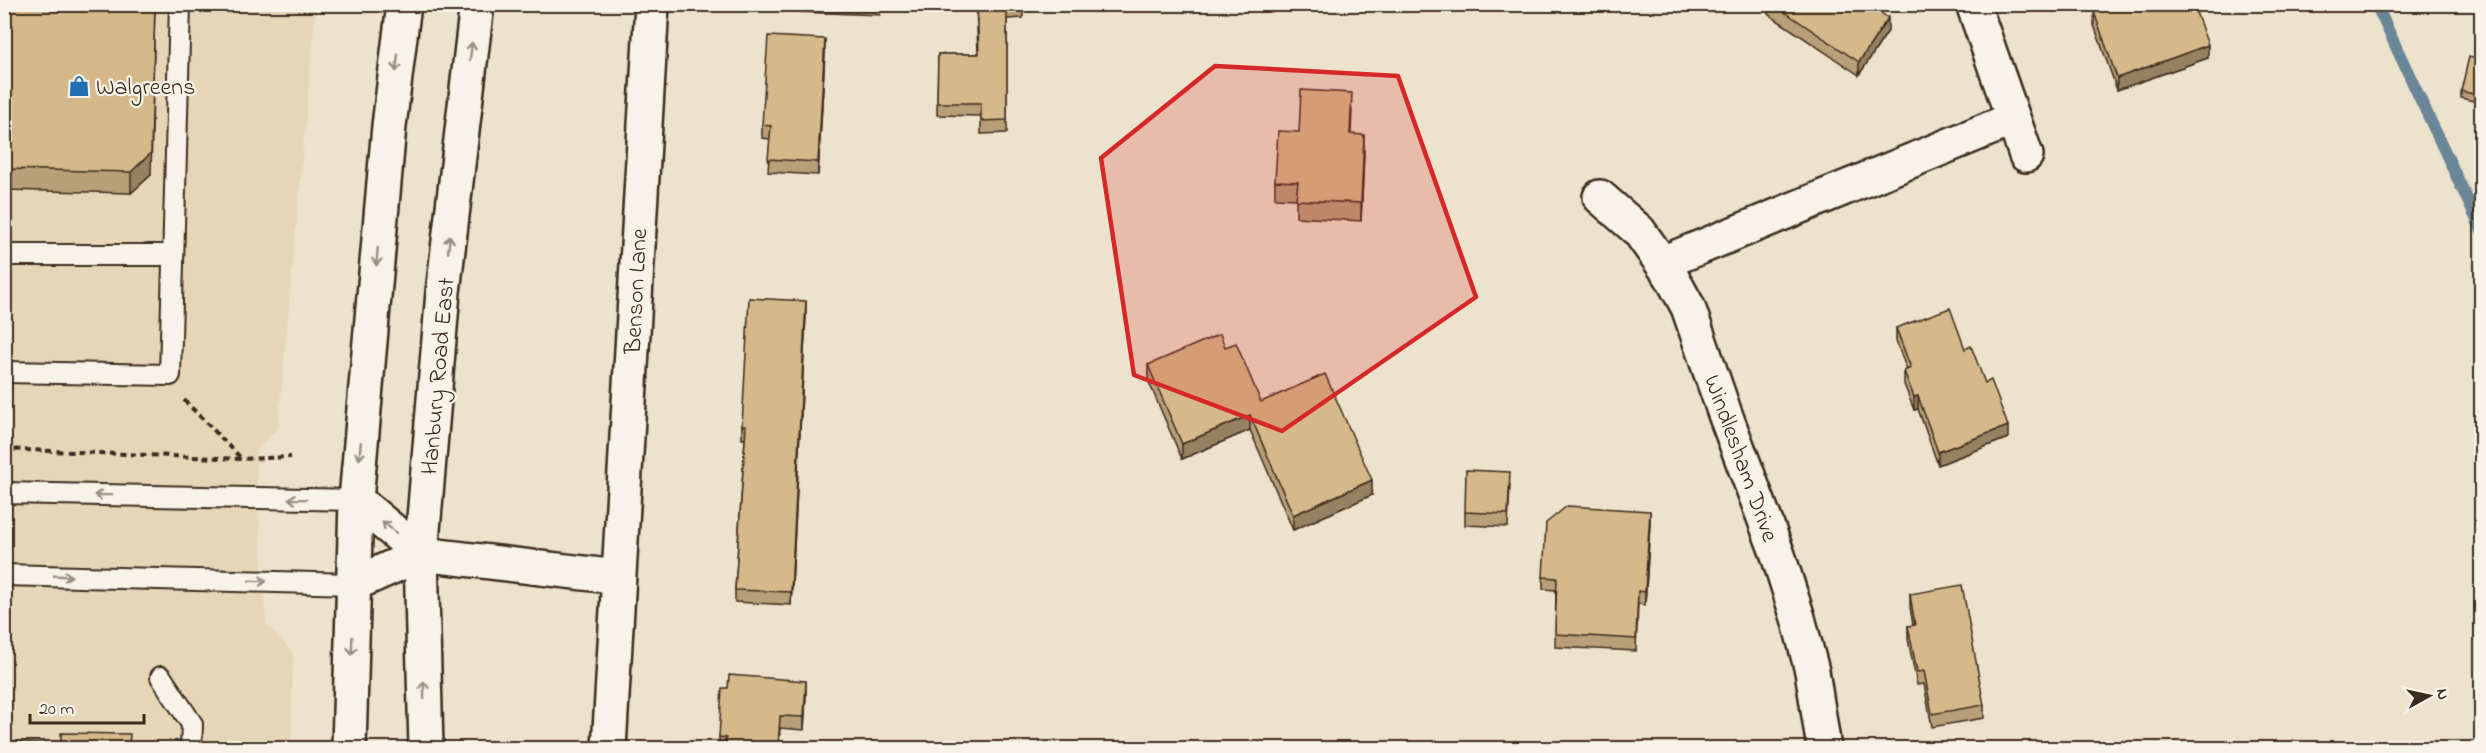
<svg xmlns="http://www.w3.org/2000/svg" width="2486" height="753" viewBox="0 0 2486 753" font-family="'Indie Flower',sans-serif">
<style>
.built{fill:#e6d6b8}
.lines{fill:none;stroke-linecap:round;stroke-linejoin:round}
.stream{stroke:#6b8698;stroke-width:12}
.lane-casing{stroke:#3b2a1e;stroke-width:24}
.street-casing{stroke:#3b2a1e;stroke-width:38}
.secondary-casing{stroke:#3b2a1e;stroke-width:38}
.path{stroke:#3b2a1e;stroke-width:4;stroke-dasharray:6 4.5;stroke-linecap:butt}
.lane{stroke:#f7f3e8;stroke-width:20}
.street{stroke:#f7f3e8;stroke-width:33}
.secondary{stroke:#f7f3e8;stroke-width:33}
.wall{fill:#b89f77;stroke:#3b2a1e;stroke-width:1.5}
.shaded-wall{fill:#968261;stroke:#3b2a1e;stroke-width:1.5}
.building{fill:#d6b98a;stroke:#3b2a1e;stroke-width:1.5}
.oneway{stroke:#998e83}
.marked{fill:#d62828;fill-opacity:0.2;stroke:#d62828;stroke-width:4.5;stroke-linejoin:round}
.labels{text-anchor:middle;stroke-width:4.5;stroke-linejoin:round;paint-order:stroke}
.poi-label{font-size:24px;fill:#3b2a1e;stroke:#f7f3e8;text-anchor:start}
.street-label{font-size:24px;fill:#3b2a1e;stroke:#f7f3e8}
</style>
<rect width="100%" height="100%" fill="#ede2cc"/>
<filter id="ink" filterUnits="userSpaceOnUse"><feTurbulence type="fractalNoise" baseFrequency=".0167" numOctaves="2"/><feDisplacementMap in="SourceGraphic" scale="12" xChannelSelector="R" yChannelSelector="G"/><feConvolveMatrix kernelMatrix="1 2 1 2 8 2 1 2 1" color-interpolation-filters="sRGB"/></filter>
<g filter="url(#ink)">
<!-- built -->
<path class="built" d="M4 5H316L278 428 255 452 266 624 293 653 291 748H5Z"/>
<g class="lines">
<!-- stream -->
<path class="stream" d="M2376 4 2482 231"/>
<defs>
<g id="lane">
<path d="M4 255H173"/>
<path d="M4 372 170 375 180 4"/>
<path d="M4 493 356 500"/>
<path d="M4 575 354 584"/>
<path d="M161 677 192 724 191 748"/>
</g>
<g id="street">
<path d="M1973 4 2026 155"/>
<path d="M1600 197 1639 231 1671 276 1688 307 1725 414 1778 555 1798 618 1812 671 1824 748"/>
<path d="M1662 263 2013 119"/>
<path d="M356 500 421 554"/>
<path d="M354 584 421 554 618 577"/>
<path d="M609 748 652 4"/>
</g>
<g id="secondary">
<path d="M349 748 356 500 389 126 404 4"/>
<path d="M426 748 421 554 443 292 477 4"/>
</g>
</defs>
<!-- lane casing -->
<use href="#lane" class="lane-casing"/>
<!-- street casing -->
<use href="#street" class="street-casing"/>
<!-- secondary casing -->
<use href="#secondary" class="secondary-casing"/>
<!-- path -->
<g class="path">
<path d="M184 400 242 459"/>
<path d="M4 449 242 459 291 457"/>
</g>
<!-- lane -->
<use href="#lane" class="lane"/>
<!-- street -->
<use href="#street" class="street"/>
<!-- secondary -->
<use href="#secondary" class="secondary"/>
</g>
<!-- wall -->
<g class="wall">
<path d="M4 4 151 175 131 193 4 190Z"/>
<path d="M800 4H880V15L800 12Z"/>
<path d="M976 4H1023V18L1007 19V133L981 134V116L937 115 938 54H978Z"/>
<path d="M1768 4H1868L1888 31 1859 75 1768 14Z"/>
<path d="M2098 4H2193L2208 58 2117 90 2094 25V12L2100 10Z"/>
<path d="M825 52 818 175 768 172 770 139 762 138V125Z"/>
<path d="M2481 60V103L2461 98V91Z"/>
<path d="M1352 110 1351 134 1364 152 1361 221 1296 217V199L1275 198V181L1299 132Z"/>
<path d="M806 314 791 605 735 602V590L745 439H742V426Z"/>
<path d="M1896 328 1965 349 1985 383 2008 438 1938 465 1918 409 1914 410 1904 384V371L1907 370 1896 341Z"/>
<path d="M1225 347 1261 402 1372 495 1293 530 1250 430 1182 459 1148 380V365Z"/>
<path d="M1510 485 1508 527 1465 525V512Z"/>
<path d="M1650 523 1645 605 1638 604 1636 651 1555 647 1556 590 1543 589V577Z"/>
<path d="M1910 594 1984 705V718L1932 727 1924 684 1917 685 1908 639V626L1913 625 1910 607Z"/>
<path d="M728 688 806 694 804 730 780 728 779 748H719V737Z"/>
</g>
<!-- shaded-wall -->
<g class="shaded-wall">
<path d="M155 4 151 175 131 193V172Z"/>
<path d="M1888 18V31L1859 75V62Z"/>
<path d="M825 39V52L818 175V162Z"/>
<path d="M2208 45V58L2117 90V78Z"/>
<path d="M1364 135V152L1361 221V203Z"/>
<path d="M806 301V314L791 605V592Z"/>
<path d="M1918 396V409L1914 410V397Z"/>
<path d="M1250 415V430L1182 459V444Z"/>
<path d="M2008 426V438L1938 465V452Z"/>
<path d="M1372 480V495L1293 530V515Z"/>
<path d="M1650 511V523L1645 605V592Z"/>
<path d="M806 681V694L804 730V717Z"/>
</g>
<!-- building -->
<g class="building">
<path d="M4 4H155L151 153 131 172 4 169Z"/>
<path d="M977 4H1023V5L1007 6V120L981 121V103H937L938 54H979Z"/>
<path d="M1773 4H1868L1888 18 1859 62Z"/>
<path d="M2103 4H2193L2208 45 2117 78 2094 12 2104 8Z"/>
<path d="M768 36 825 39 818 162 768 159 771 126 762 125Z"/>
<path d="M2469 57 2481 60V96L2461 91Z"/>
<path d="M1301 90 1352 93 1350 134 1364 135 1361 203 1296 200 1298 182 1275 181 1278 131 1299 132Z"/>
<path d="M749 298 806 301 791 592 735 590 746 426H742Z"/>
<path d="M1950 308 1965 349 1971 346 1985 383 1991 380 2008 426 1938 452 1918 396 1914 397 1904 371 1911 368 1896 328Z"/>
<path d="M1220 334 1225 347 1236 343 1261 402 1325 374 1372 480 1293 515 1250 415 1182 444 1148 365Z"/>
<path d="M1466 470 1510 472 1508 514 1465 512Z"/>
<path d="M1567 506 1650 511 1645 592 1638 591 1636 639 1555 634 1557 578 1543 577 1546 523Z"/>
<path d="M1962 585 1984 705 1932 714 1924 671 1917 672 1908 626 1915 625 1910 594Z"/>
<path d="M729 675 806 681 804 717 780 716 778 748H725L726 738 719 737 722 688H728Z"/>
<path d="M61 733 130 734 129 748H145H8V742L61 744Z"/>
</g>
<!-- one-way arrows -->
<defs><path id="oneway-shaft" d="M-6 0H5M1.5-3L5.5 0L1.5 3" fill="none" stroke-width="1.6" stroke-linecap="round" stroke-linejoin="round" transform="scale(1.5)"/></defs>
<g class="oneway">
<use href="#oneway-shaft" transform="translate(471 51) rotate(-83)"/>
<use href="#oneway-shaft" transform="translate(397 63) rotate(97)"/>
<use href="#oneway-shaft" transform="translate(449 244) rotate(-84)"/>
<use href="#oneway-shaft" transform="translate(377 257) rotate(95)"/>
<use href="#oneway-shaft" transform="translate(360 451) rotate(95)"/>
<use href="#oneway-shaft" transform="translate(103 495) rotate(-179)"/>
<use href="#oneway-shaft" transform="translate(297 499) rotate(-179)"/>
<use href="#oneway-shaft" transform="translate(389 527) rotate(-140)"/>
<use href="#oneway-shaft" transform="translate(63 576) rotate(2)"/>
<use href="#oneway-shaft" transform="translate(258 581) rotate(2)"/>
<use href="#oneway-shaft" transform="translate(352 646) rotate(92)"/>
<use href="#oneway-shaft" transform="translate(424 690) rotate(-91)"/>
</g>
</g>
<!-- marked area -->
<path class="marked" d="M1215 66 1398 76 1476 297 1282 431 1134 375 1101 158Z"/>
<!-- icons -->
<defs>
<symbol id="shop-bare" viewBox="-9 -9 18 18"><path d="M-5-2.5h2.3a2.7 3.5 0 0 1 5.4 0H5L5.5 6h-11ZM-1.5-2.5h3a1.5 2.3 0 0 0-3 0Z" fill="#1f6fb2" stroke="#f7f3e8" stroke-width="2.5" paint-order="stroke"/></symbol>
</defs>
<g fill-rule="evenodd">
<use href="#shop-bare" x="64" y="71" width="30" height="30"/>
</g>
<g class="labels">
<!-- poi labels -->
<g class="poi-label">
<text x="96" y="94">Walgreens</text>
</g>
<!-- street labels -->
<g class="street-label">
<text transform="translate(635 291) rotate(-87)" y="8">Benson Lane</text>
<text transform="translate(437 376) rotate(-85)" y="8">Hanbury Road East</text>
<text transform="translate(1742 458) rotate(70)" y="8">Windlesham Drive</text>
</g>
</g>
<!-- margin -->
<rect width="2486" height="753" fill="none" stroke="#f7f3e8" stroke-width="24"/>
<rect x="12" y="12" width="2462" height="729" fill="none" stroke="#3b2a1e" stroke-width="2" filter="url(#ink)"/>
<!-- north arrow -->
<g transform="translate(2429 696) rotate(82)" stroke="#f7f3e8" stroke-width="4.5" paint-order="stroke">
<path d="M0-4.5L10 22L0 15L-10 22Z" fill="#3b2a1e"/>
<text y="-9" font-size="16" font-weight="bold" text-anchor="middle" fill="#3b2a1e">N</text>
</g>
<!-- scale -->
<path d="M30 714v9h114v-9" fill="none" stroke="#3b2a1e" stroke-width="3"/>
<text x="39" y="714" font-size="18" fill="#3b2a1e" stroke="#f7f3e8" stroke-width="4.5" paint-order="stroke">20 m</text>
</svg>
